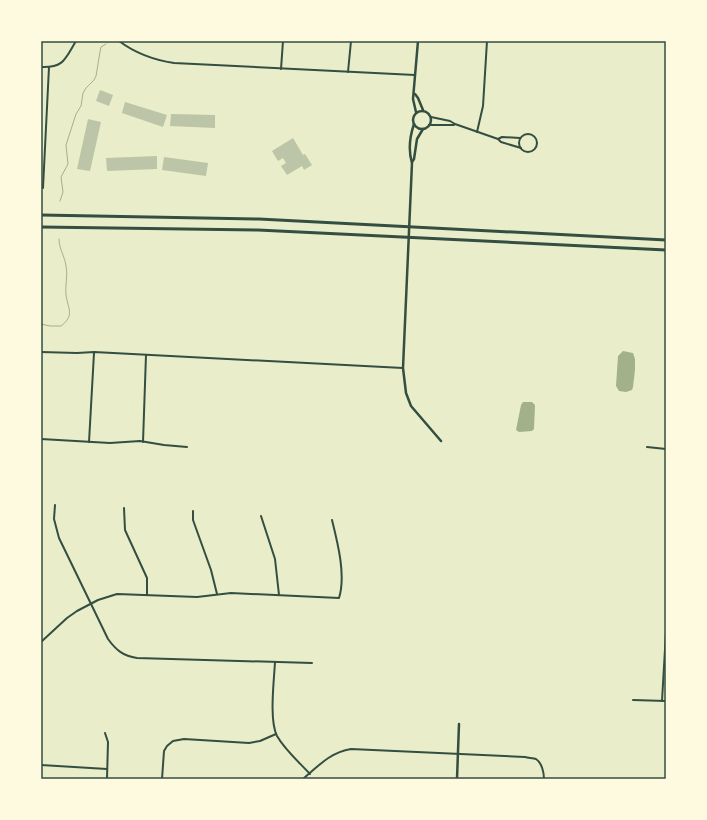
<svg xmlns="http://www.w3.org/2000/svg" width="707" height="820" viewBox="0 0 707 820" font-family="Signika,sans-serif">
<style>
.water{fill:#a3b18a}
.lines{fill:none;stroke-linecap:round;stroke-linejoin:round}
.stream{stroke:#a3b18a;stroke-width:1}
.building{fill:#bcc5a7}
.minor{stroke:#344e41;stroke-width:2}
.tertiary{stroke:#344e41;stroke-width:2.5}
.trunk{stroke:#344e41;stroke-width:3}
.neatline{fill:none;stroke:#344e41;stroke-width:1.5}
</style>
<rect width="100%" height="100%" fill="#e9edc9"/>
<!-- water -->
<g class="water">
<path d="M623 351 633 353 635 359V370L633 387 632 390 626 392 619 391 616 386 618 356Z"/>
<path d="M523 402H532L535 405 534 429 532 431 519 432 516 430 521 405Z"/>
</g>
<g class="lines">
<!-- stream -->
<g class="stream">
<path d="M60 201 63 192 61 177 68 164 66 145 76 114 81 106 83 93 86 88 94 80 96 76 100 52 101 47 106 44"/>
<path d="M41 324 50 326H61C75 315 68 309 66 295 65 285 68 276 66 266 65 257 59 249 59 239"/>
</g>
</g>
<!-- building -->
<g class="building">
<path d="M100 90 113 95 109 106 96 101Z"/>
<path d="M125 102 167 115 163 127 122 113Z"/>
<path d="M171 114 215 115V128L170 126Z"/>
<path d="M88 119 101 122 90 171 77 169Z"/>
<path d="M293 138 303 155 305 154 312 165 304 170 302 166 287 175 281 166 286 163 283 158 278 161 272 151Z"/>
<path d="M157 156V169L107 171 106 158Z"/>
<path d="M164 157 208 163 206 176 162 170Z"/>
</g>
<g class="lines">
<!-- minor -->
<g class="minor">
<path d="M119 41C135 53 154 60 174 63L415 75"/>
<path d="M41 67C64 68 65 59 76 41"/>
<path d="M281 69 283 41"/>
<path d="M348 72 351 41"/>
<path d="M431 117 450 121 455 124 498 139 501 142 521 148"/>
<path d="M429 125H454"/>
<path d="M477 132 483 106 487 41"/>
<circle cx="528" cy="143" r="9"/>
<path d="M498 139 502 137 520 138"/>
<path d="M43 188 49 67"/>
<path d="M41 352 77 353 94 352 403 368"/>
<path d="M41 439 110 443 140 441 164 445 187 447"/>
<path d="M89 442 94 353"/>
<path d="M143 442 146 355"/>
<path d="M647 447 666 449"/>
<path d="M55 505 54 519 59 538 108 639C116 650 123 656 137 658L312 663"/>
<path d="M124 508 125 530 147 578V595"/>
<path d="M193 511V520L211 570 217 594"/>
<path d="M261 516 275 559 279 595"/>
<path d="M41 642 67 618 77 611 98 600 117 594 197 597 231 593 339 598C346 576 338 544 332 520"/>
<path d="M275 662C274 681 269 720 277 736 285 750 299 762 310 774"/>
<path d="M633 700 666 701"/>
<path d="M662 701 666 632"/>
<path d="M105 733 108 742 107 779"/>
<path d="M41 765 107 769"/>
<path d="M162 779 164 751 167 746 173 741 184 739 249 743 260 741 276 734"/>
<path d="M303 779C318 766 331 752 351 749L525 757C528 758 533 758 536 759 542 763 544 773 544 779"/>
</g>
<!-- tertiary -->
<g class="tertiary">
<path d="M415 94 418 98 423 110"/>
<circle cx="422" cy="120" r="9"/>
<path d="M416 112 413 99 418 41"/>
<path d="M414 124C410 136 408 150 412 163L403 368 406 393 411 406 441 441"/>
<path d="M412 162 414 159 417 139 423 129"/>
<path d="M457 779 459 724"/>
</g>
<!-- trunk -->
<g class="trunk">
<path d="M41 215 259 219 666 240"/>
<path d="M41 227 258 230 666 250"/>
</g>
</g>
<!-- border -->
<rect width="707" height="820" fill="none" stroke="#fefae0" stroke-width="84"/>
<rect x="42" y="42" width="623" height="736" class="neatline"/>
</svg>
